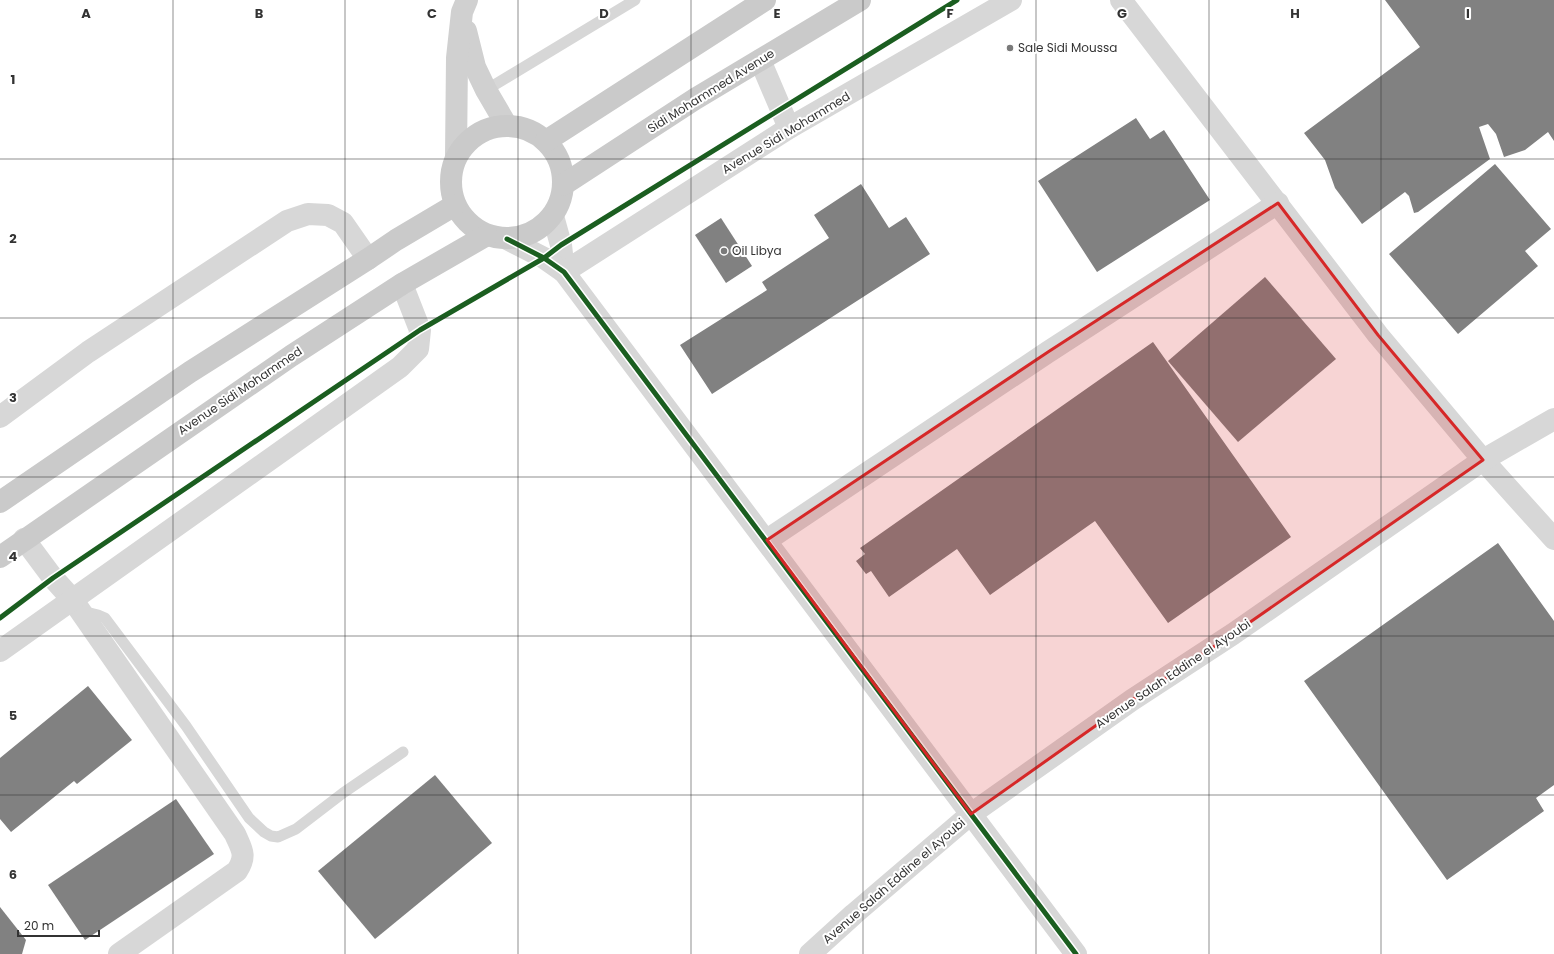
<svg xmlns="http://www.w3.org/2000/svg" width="1554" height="954" viewBox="0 0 1554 954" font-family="Poppins,sans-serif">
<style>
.building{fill:#818181}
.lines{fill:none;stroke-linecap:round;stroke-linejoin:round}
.lane{stroke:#d7d7d7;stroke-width:11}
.street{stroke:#d7d7d7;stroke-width:22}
.secondary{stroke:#d0d0d0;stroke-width:22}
.primary{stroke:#cacaca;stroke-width:22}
.cycleway-casing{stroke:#fff;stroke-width:8}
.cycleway{stroke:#1b5e20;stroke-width:5}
.marked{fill:#d62828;fill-opacity:0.2;stroke:#d62828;stroke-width:3;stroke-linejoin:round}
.grid{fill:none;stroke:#333;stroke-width:1;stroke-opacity:0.55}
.poi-dot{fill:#7a7a7a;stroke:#fff;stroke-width:1.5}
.labels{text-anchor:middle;stroke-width:4;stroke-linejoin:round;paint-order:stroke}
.poi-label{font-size:12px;fill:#333;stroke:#fff;text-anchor:start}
.street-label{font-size:12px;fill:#333;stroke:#fff}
.grid-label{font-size:13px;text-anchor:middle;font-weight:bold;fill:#333;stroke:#fff;stroke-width:4;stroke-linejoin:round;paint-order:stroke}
</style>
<rect width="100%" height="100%" fill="#fff"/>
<!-- building -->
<g class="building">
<path d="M1385 0H1554V141L1548 132 1525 150 1504 157 1496 134 1488 124 1479 127 1490 159 1418 212 1414 213 1409 196 1405 192 1362 224 1335 188 1325 160 1304 133 1420 47Z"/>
<path d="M1136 118 1150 139 1164 130 1210 200 1097 272 1038 181Z"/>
<path d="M1495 164 1551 229 1525 251 1538 266 1458 334 1389 254Z"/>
<path d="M861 184 889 228 906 217 930 254 712 394 680 345 767 290 762 282 829 238 814 215Z"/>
<path d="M721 218 752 266 726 283 695 235Z"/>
<path d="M1265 277 1336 359 1238 442 1168 361Z"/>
<path d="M1153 342 1291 537 1168 623 1095 521 990 595 957 549 889 597 871 571 866 574 856 561 865 554 860 548Z"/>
<path d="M1498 543 1554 621V785L1536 798 1544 811 1447 880 1304 681Z"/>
<path d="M88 686 132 740 77 784 74 781 11 832 0 819V758Z"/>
<path d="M435 775 492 843 375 939 318 871Z"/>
<path d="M176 799 214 854 85 940 48 885Z"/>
<path d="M0 907 26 940 22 954H0Z"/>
</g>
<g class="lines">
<!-- lane -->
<g class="lane">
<path d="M486 90 635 0"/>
<path d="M82 611 98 615 105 618 186 726 249 818 264 832 271 836 278 837 296 829 343 793 403 752"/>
</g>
<!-- street -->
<g class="street">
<path d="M1121 0 1378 335 1483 460 1554 539"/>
<path d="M760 60 789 128"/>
<path d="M553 216 561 245 564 272"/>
<path d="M507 239 544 258 564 272C735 499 905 727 1076 954"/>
<path d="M564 272 789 128 1011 0"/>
<path d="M0 417 88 352 287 221 308 214 328 215 343 223 368 259"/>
<path d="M24 539 53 578 72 599 235 834C242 850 247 855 237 871L119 954"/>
<path d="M767 540 1048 352 1278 203"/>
<path d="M0 651 400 367 418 349 420 330 402 284"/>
<path d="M810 954 854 914 971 814 1132 700 1233 634 1483 460 1554 419"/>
</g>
<!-- secondary -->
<g class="secondary">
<path d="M466 31 475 67 486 90 507 126"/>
<path d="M456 156 457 58 462 12 467 0"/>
</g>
<!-- primary -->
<g class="primary">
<circle cx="507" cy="182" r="56"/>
<path d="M546 141 765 0"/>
<path d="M563 185 695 99 860 0"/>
<path d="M0 502 190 372 368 259 396 240 455 205"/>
<path d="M0 557 291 356 402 284 487 235"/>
</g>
<defs>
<g id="cycleway">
<path d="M507 239 544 258 564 272C735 499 905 727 1076 954"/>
<path d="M0 618 53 578 420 330 544 258 561 245 957 0"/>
</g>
</defs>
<!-- cycleway casing -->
<use href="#cycleway" class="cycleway-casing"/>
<!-- cycleway -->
<use href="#cycleway" class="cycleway"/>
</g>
<!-- marked area -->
<path class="marked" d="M1278 203 1378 335 1483 460 1233 634 1132 700 971 814 767 540 1048 352Z"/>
<!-- grid -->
<path class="grid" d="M173 0V954M345 0V954M518 0V954M691 0V954M863 0V954M1036 0V954M1209 0V954M1381 0V954M0 159H1554M0 318H1554M0 477H1554M0 636H1554M0 795H1554"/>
<!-- markers -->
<g class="poi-dot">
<circle cx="1010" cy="48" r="4"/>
<circle cx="724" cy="251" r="4"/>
</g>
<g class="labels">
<!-- poi labels -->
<g class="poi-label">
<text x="1018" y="52">Sale Sidi Moussa</text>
<text x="732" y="255">Oil Libya</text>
</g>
<!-- street labels -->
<g class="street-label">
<text transform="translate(711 91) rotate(-32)" y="4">Sidi Mohammed Avenue</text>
<text transform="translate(786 133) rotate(-31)" y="4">Avenue Sidi Mohammed</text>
<text transform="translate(240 391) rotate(-34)" y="4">Avenue Sidi Mohammed</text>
<text transform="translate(1173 674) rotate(-34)" y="4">Avenue Salah Eddine el Ayoubi</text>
<text transform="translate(894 881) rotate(-41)" y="4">Avenue Salah Eddine el Ayoubi</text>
</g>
</g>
<g class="grid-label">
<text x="86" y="18">A</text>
<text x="259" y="18">B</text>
<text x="432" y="18">C</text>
<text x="604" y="18">D</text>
<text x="777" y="18">E</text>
<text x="950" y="18">F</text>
<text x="1122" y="18">G</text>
<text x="1295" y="18">H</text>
<text x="1468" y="18">I</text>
<text x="13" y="84">1</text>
<text x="13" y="243">2</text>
<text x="13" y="402">3</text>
<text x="13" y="561">4</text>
<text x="13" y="720">5</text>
<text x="13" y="879">6</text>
</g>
<!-- scale -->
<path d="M18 930v6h81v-6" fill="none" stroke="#333333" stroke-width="2"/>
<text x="24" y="930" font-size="12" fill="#333333" stroke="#ffffff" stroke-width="3" paint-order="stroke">20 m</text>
</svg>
